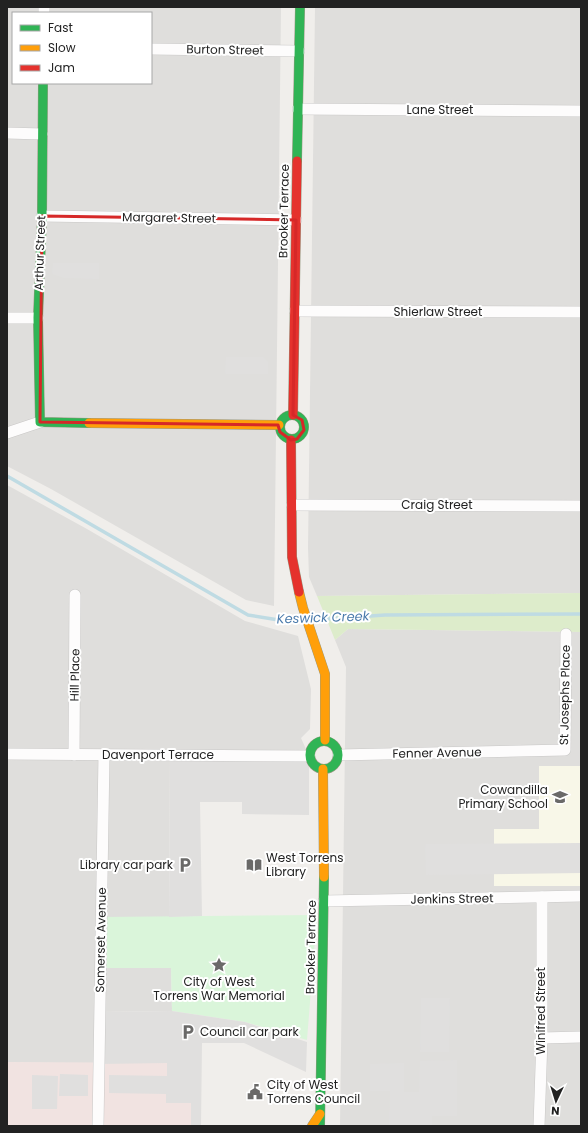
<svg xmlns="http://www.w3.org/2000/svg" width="588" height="1133" viewBox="0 0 588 1133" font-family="Poppins,sans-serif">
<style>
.residential{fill:#dfdedc;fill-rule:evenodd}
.commercial{fill:#f1e3e1}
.education{fill:#f8f7e8}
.grass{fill:#ddeccb}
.park{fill:#daf5da}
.parking{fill:#e0dfde}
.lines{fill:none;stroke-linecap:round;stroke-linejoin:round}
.stream{stroke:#bfdbe3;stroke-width:3.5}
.street-casing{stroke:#c9c8c7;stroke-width:12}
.fast-casing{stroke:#999a82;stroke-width:10}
.slow-casing{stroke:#999a82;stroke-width:10}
.jam-casing{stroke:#999a82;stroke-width:10}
.street{stroke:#fdfcfc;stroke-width:11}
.fast{stroke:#30b455;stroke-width:9}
.slow{stroke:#ff9f0a;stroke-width:9}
.jam{stroke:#e5322d;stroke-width:9}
.marked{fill:none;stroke:#d62828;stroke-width:3;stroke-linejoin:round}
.labels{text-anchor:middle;stroke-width:4;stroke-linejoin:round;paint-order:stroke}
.street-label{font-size:12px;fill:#222;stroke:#fff}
.poi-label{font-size:12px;fill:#222;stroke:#fff;text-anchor:start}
.water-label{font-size:13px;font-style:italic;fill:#4a7aab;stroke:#fff}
</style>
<rect width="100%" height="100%" fill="#f0eeeb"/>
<!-- residential -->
<g class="residential">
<path d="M7 7H281L274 606 246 600 51 489 7 466ZM13 13H151V83H13Z"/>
<path d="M315 7H581V593L317 596 309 577 308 548Z"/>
<path d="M7 485 87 529 245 621 298 636 311 689 310 729 301 738 309 756H170L169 917H102L100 968H171L172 1011 100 1012V1064L7 1062Z"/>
<path d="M348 629 581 632V1126H340L346 667 335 640Z"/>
</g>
<!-- commercial -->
<path class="commercial" d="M7 1062 201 1063V1126H7Z"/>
<!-- education -->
<path class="education" d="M539 766H581V886H494V829H539Z"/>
<!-- grass -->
<path class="grass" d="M581 593V632L348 629 335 640 317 596Z"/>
<!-- park -->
<path class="park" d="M317 915 307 1040 245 1022 172 1011 171 968H100L102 917Z"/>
<!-- parking -->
<g class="parking">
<path d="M53 263H99V279L64 278 52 274Z"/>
<path d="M226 357H263L268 362V374H225Z"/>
<path d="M170 756H309V815L242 814V802H200L202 916 169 917Z"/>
<path d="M581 843V873L426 875 425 844Z"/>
<path d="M421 998H450L449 1052H420Z"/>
<path d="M172 1011 245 1022 307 1042 306 1072 244 1043H202L201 1126H191V1103H166V1094L109 1093V1075L167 1076V1063L100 1064V1012Z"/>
<path d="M457 1060V1116H432V1126H389L390 1091H370V1064L404 1063V1092H419L420 1061Z"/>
<path d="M60 1074 88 1075V1096H59Z"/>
<path d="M32 1075 58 1076 57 1109H32Z"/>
</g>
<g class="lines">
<!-- stream -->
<g class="stream">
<path d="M7 476 248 615 285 621 302 620"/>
<path d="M312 620 385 615 581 614"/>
</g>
<defs>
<g id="street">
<path d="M44 13V7"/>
<path d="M151 49 299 51"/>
<path d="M298 109 581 111"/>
<path d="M7 133 42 134"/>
<path d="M42 216 296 220"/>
<path d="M295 311 581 312"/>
<path d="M7 318H38"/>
<path d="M7 433 40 422"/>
<path d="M292 505 581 506"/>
<path d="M7 754 309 756"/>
<path d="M74 755 75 595"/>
<path d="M338 755 565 750 566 634"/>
<path d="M324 901 581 896"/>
<path d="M542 1038 581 1037"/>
<path d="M98 1126 104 755"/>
<path d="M539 1126 542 1038V897"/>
</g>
<g id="fast">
<path d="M43 83 42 216 38 318 40 422 89 423"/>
<path d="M297 161 300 7"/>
<circle cx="292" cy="427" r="12"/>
<circle cx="324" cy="755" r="14"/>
<path d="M320 1126 324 877"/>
</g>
<g id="slow">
<path d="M89 423 279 425"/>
<path d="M299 592 303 608 325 674V740"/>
<path d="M323 769 324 877"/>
<path d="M312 1126 320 1114"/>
</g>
<g id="jam">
<path d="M293 415 297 161"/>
<path d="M291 440 292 557 299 592"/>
</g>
</defs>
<!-- street casing -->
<use href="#street" class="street-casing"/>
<!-- fast casing -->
<use href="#fast" class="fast-casing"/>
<!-- slow casing -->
<use href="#slow" class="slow-casing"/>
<!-- jam casing -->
<use href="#jam" class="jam-casing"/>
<!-- street -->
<use href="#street" class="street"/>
<!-- fast -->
<use href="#fast" class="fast"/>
<!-- slow -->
<use href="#slow" class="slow"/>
<!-- jam -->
<use href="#jam" class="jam"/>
</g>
<!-- marked area -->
<path class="marked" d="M42 216 296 220 293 415 302 420 304 430 297 439 291 440 280 432 278 425 40 422Z"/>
<!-- icons -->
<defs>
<symbol id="school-bare" viewBox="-9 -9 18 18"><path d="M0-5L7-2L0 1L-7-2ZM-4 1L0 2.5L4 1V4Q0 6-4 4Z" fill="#6a6968" stroke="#fff" stroke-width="2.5" paint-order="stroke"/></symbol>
<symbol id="parking-bare" viewBox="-9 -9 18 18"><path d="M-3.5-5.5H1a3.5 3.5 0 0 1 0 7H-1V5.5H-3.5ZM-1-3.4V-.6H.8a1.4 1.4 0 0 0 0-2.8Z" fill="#6a6968" stroke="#fff" stroke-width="2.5" paint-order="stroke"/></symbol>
<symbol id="library-bare" viewBox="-9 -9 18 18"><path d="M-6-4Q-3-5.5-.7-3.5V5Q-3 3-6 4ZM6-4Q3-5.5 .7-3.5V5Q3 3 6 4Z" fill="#6a6968" stroke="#fff" stroke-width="2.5" paint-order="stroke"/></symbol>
<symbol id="sight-bare" viewBox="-9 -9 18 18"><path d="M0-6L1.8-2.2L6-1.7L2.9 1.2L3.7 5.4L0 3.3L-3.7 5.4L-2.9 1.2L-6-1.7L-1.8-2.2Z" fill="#6a6968" stroke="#fff" stroke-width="2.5" paint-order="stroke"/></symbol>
<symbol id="civic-bare" viewBox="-9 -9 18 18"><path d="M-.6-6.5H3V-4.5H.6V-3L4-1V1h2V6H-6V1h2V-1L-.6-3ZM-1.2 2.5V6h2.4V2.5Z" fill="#6a6968" stroke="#fff" stroke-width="2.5" paint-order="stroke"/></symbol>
</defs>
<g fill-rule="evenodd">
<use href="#school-bare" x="549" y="786" width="22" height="22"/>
<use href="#parking-bare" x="174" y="854" width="22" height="22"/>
<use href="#library-bare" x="243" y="854" width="22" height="22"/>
<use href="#sight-bare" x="208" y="954" width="22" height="22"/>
<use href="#parking-bare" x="177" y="1021" width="22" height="22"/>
<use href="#civic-bare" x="244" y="1081" width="22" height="22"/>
</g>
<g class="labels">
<!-- street labels -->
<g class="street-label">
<text transform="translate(225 50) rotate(1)" y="4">Burton Street</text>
<text x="440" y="114">Lane Street</text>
<text transform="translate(284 211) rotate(-89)" y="4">Brooker Terrace</text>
<text transform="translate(169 218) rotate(1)" y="4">Margaret Street</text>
<text transform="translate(40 253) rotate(-88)" y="4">Arthur Street</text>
<text x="438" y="316">Shierlaw Street</text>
<text x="437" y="509">Craig Street</text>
<text transform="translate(75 675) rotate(-89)" y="4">Hill Place</text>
<text transform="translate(565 695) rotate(-89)" y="4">St Josephs Place</text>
<text transform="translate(437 753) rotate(-1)" y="4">Fenner Avenue</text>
<text x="158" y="759">Davenport Terrace</text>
<text transform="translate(452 899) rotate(-1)" y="4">Jenkins Street</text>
<text transform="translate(101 940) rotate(-89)" y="4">Somerset Avenue</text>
<text transform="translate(311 947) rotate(-89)" y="4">Brooker Terrace</text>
<text transform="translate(541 1011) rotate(-90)" y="4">Winifred Street</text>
</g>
<!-- poi labels -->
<g class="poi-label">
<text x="548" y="794" text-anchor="end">Cowandilla<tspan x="548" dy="14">Primary School</tspan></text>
<text x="266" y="862">West Torrens<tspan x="266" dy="14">Library</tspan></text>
<text x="173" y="869" text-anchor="end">Library car park</text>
<text x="219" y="986" text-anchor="middle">City of West<tspan x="219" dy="14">Torrens War Memorial</tspan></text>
<text x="200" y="1036">Council car park</text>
<text x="267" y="1089">City of West<tspan x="267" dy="14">Torrens Council</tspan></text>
</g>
<!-- water labels -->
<g class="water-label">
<text transform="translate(323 617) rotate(-2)" y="5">Keswick Creek</text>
</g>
</g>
<!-- border -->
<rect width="588" height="1133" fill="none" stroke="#222222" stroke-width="16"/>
<!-- legend -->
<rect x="12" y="12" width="140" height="72" fill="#ffffff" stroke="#a7a7a7"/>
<rect x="20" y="25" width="20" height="6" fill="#30b455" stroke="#a7a7a7"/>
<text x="48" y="32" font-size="12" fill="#222222">Fast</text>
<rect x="20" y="45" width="20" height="6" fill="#ff9f0a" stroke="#a7a7a7"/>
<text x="48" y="52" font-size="12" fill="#222222">Slow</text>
<rect x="20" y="65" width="20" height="6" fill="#e5322d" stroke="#a7a7a7"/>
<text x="48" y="72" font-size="12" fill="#222222">Jam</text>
<!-- north arrow -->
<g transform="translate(556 1101) rotate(184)" stroke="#ffffff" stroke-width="3" paint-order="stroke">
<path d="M0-3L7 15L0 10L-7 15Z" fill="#222222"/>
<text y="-6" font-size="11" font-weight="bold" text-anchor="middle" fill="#222222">N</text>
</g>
</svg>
